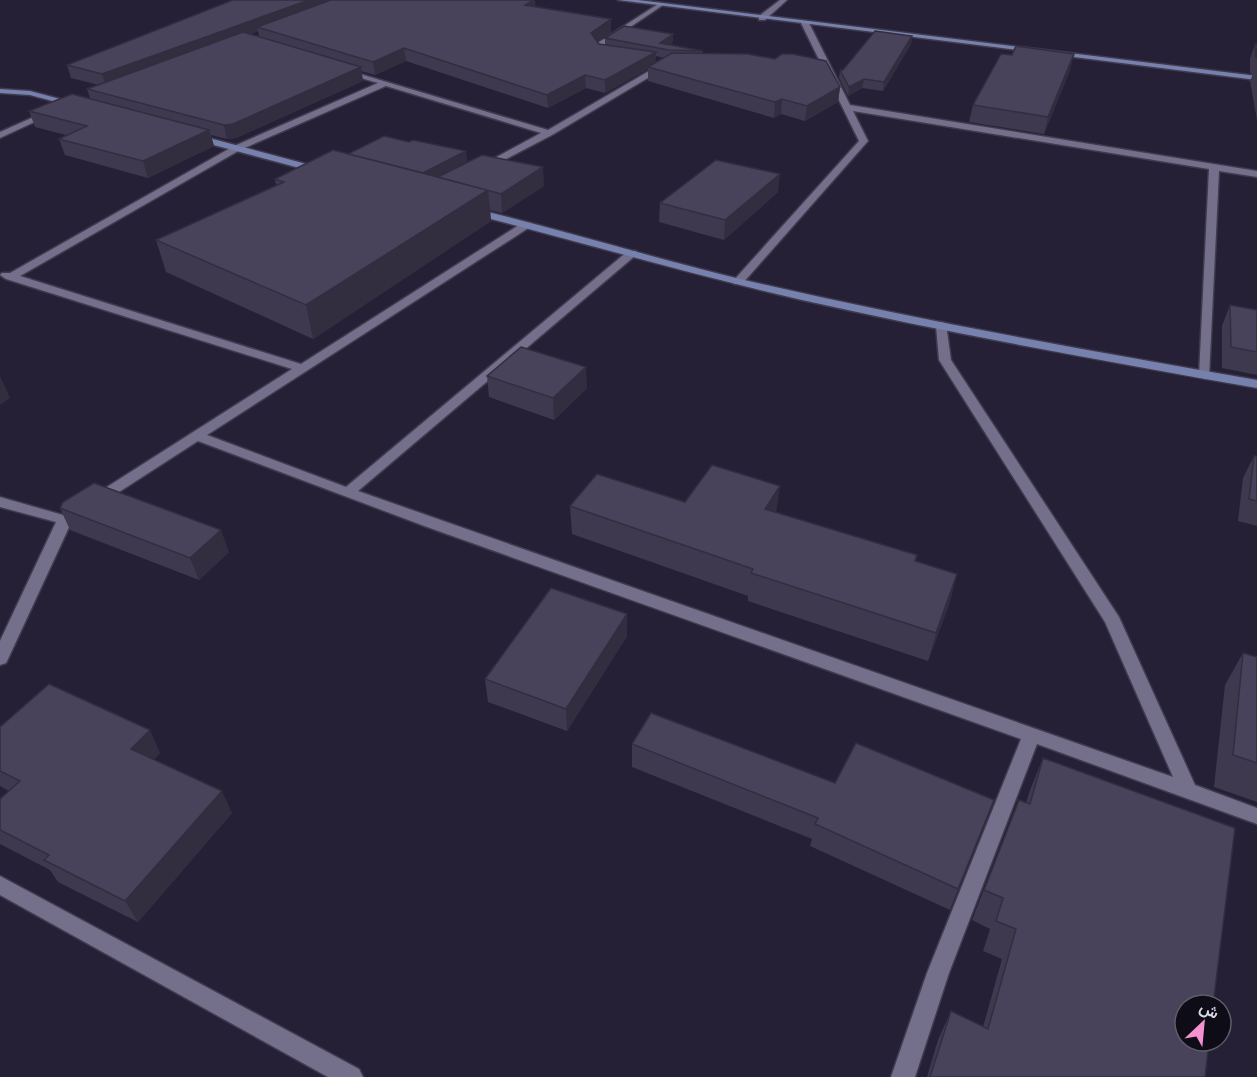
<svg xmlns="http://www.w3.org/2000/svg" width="1257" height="1077" viewBox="0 0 1257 1077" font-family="Literata,Vazirmatn,serif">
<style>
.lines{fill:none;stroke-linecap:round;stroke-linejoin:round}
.lane-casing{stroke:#403a4e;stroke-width:3}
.street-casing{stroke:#403a4e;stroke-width:3}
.secondary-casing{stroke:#403a4e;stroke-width:3}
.lane{fill:#746f8a;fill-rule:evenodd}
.street{fill:#746f8a;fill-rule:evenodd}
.secondary{fill:#7781ad;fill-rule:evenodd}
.wall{fill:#3e394e;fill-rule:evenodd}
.shaded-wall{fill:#322e40}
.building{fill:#48425b;stroke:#322e40;stroke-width:1.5}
</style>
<rect width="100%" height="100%" fill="#262037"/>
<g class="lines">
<defs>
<path id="lane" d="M47 111 54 113 0 138V132Z"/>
<g id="street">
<path d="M780 0H787L765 20H759V16Z"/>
<path d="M658 4 663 5 602 46 612 51V55L600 54 593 46Z"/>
<path d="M805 21 809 23 850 105 1257 171V177L1219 171 1209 378 1205 379 1199 375 1209 169 853 111 868 141 742 284H734V280L859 141 801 23Z"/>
<path d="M661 64 668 66 552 135 483 171 478 168 480 166 541 133 386 86 240 150 20 276 301 364 522 223H530V227L207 435 346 487 628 251H636V255L358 491 1173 777 1105 622 939 360 936 326 942 322 946 324 951 360 1119 617 1195 785 1257 808V824L1037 744 949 973 915 1077H891L927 973 1021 739 427 527 198 441 71 523 8 659 6 663 0 665V641L56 522 0 507V497L63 515 292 369 6 279 0 275 2 273H10L234 146 378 83 340 72V68L548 130Z"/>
<path d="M0 876 359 1069 363 1077H328L0 895Z"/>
</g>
<g id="secondary">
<path d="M618 0H638L1257 76V80Z"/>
<path d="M0 89 30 91 79 104 75 107 30 95 0 93Z"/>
<path d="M194 134 325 169 327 171 322 174 191 139 190 137Z"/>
<path d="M472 208C562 230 650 257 740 279 911 319 1084 350 1257 380V388C1105 361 953 334 802 300 690 274 580 242 468 213L467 211Z"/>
</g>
</defs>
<!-- lane casing -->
<use href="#lane" class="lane-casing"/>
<!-- street casing -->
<use href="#street" class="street-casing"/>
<!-- secondary casing -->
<use href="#secondary" class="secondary-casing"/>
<!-- lane -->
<use href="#lane" class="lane"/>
<!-- street -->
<use href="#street" class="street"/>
<!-- secondary -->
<use href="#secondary" class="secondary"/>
</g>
<!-- wall -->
<g class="wall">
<path d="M233 0 536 6 611 32 597 41 599 44H605V38L673 34V42L670 44 703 51 702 53 840 87 838 102 805 121 781 114 774 118 648 81V69L605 93 586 88 548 108 406 61 375 75 361 71 363 81 236 138 227 139 211 135 214 146 148 178 65 155 59 139 66 135 35 127 29 111 90 98 87 89 99 85 71 78 67 65ZM258 31 259 36 251 34ZM656 56 664 58 655 62Z"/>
<path d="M912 36 911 44 883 91 862 88 848 96 839 78 840 70H843Z"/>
<path d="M1255 44H1257V120L1250 81 1253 74 1250 73V59Z"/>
<path d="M1070 70 1044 134 969 122 973 105Z"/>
<path d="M348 154 467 162 544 186 502 213 490 210 491 221 313 339 166 272 156 240 276 185 275 179Z"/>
<path d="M778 192 724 240 659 222 660 203Z"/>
<path d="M1230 305 1257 310V375L1222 368V326Z"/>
<path d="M487 376 587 388 554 420 489 397Z"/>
<path d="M1254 456H1257V526L1238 521 1243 478Z"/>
<path d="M685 502 776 513 916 561 950 602 928 661 748 601V596L572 534 570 506Z"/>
<path d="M60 508 229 552 199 580 70 530Z"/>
<path d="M627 636 567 731 488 702 485 679Z"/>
<path d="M1243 653 1257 657V802L1214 787 1225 685Z"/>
<path d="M0 727 160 753 154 759 232 813 138 922 58 882 50 870 0 844V799L9 791 0 786Z"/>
<path d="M632 744 835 783 994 800 950 910 810 846 812 839 632 767Z"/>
<path d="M1043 758 1205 1077H927L938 1040 951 1011 983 1027 1002 959 983 951 990 929 972 920 1019 800 1026 803 1030 790Z"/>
</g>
<!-- shaded-wall -->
<g class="shaded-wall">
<path d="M309 0H344L257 27 258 31 106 87 102 74Z"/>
<path d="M535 0 536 11 525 5Z"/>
<path d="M611 19V32L591 46V33Z"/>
<path d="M673 34V42L662 49 660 43Z"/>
<path d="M912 36 911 44 883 91 884 82Z"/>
<path d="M404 48 406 61 375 75 373 62Z"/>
<path d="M656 52 655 65 648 67V69L605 93V80Z"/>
<path d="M1074 54 1070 70 1044 134 1048 117Z"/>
<path d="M361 67 363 81 236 138 227 139 224 125Z"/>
<path d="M585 75 586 88 548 108 547 95Z"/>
<path d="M864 79 862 88 848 96 849 87Z"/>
<path d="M840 87 838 102 805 121 807 106Z"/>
<path d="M782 99 781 114 774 118 775 102Z"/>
<path d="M209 130 214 146 148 178 143 161Z"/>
<path d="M466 151 468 169 437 178 422 174Z"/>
<path d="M543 167 544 186 502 213 501 194Z"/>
<path d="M780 174 778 192 724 240 725 220Z"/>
<path d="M488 190 491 221 313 339 306 305Z"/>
<path d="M586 367 587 388 554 420 553 398Z"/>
<path d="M0 376 10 398 0 405Z"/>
<path d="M780 486 776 514 765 509Z"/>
<path d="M221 530 229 552 199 580 190 558Z"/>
<path d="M957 574 950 602 928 661 936 633Z"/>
<path d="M627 614V636L567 731 566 709Z"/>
<path d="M150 730 160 753 142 771 131 749Z"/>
<path d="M222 791 232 813 138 922 125 901Z"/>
</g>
<!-- building -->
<g class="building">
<path d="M233 0H309L102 74 67 65Z"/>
<path d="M331 0H534L525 5 611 19 591 33 599 44 656 52 605 80 585 75 547 95 404 48 373 62 257 27Z"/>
<path d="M624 26 673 34 660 43 703 51 669 50 605 38Z"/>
<path d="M875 31 912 36 884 82 864 79 849 87 840 70H843Z"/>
<path d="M243 32 361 67 233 124 224 125 87 89Z"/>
<path d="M1255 44H1257V58L1256 57Z"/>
<path d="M1016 46 1074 54 1048 117 973 105 1001 54 1012 55Z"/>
<path d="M672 53 748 54 775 59 782 54H793L826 61 840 87 807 106 782 99 775 102 648 67Z"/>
<path d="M72 94 209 130 143 161 59 139 87 126 29 111Z"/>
<path d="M384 136 409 142 413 140 466 151 423 173 348 154Z"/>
<path d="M333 150 488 190 306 305 156 240 284 182 275 179Z"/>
<path d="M482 155 543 167 501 194 438 177Z"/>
<path d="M716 160 780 174 725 220 660 203Z"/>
<path d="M1230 305 1257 310V352L1231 347Z"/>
<path d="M521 347 586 367 553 398 487 376Z"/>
<path d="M1254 456H1257V501L1249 499Z"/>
<path d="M712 465 780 486 765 509 917 555 915 561 957 574 936 633 751 573 753 569 570 506 597 474 685 502Z"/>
<path d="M94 483 221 530 190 558 60 508 63 502Z"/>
<path d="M551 588 627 614 566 709 485 679Z"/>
<path d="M1243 653 1257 657V763L1233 755Z"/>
<path d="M49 684 150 730 131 749 222 791 125 901 44 860 49 855 0 830V799L20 781 0 771V727Z"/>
<path d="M651 713 835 783 856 743 994 800 958 889 815 824 818 818 632 744Z"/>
<path d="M1043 758 1235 828 1213 1005H1185V1041H1209L1205 1077H930L951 1011 988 1029 1016 929 996 921 1003 898 984 890 1019 800 1030 804Z"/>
</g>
<!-- north arrow -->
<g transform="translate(1203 1023) rotate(26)"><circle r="28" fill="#0e0c16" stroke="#605d69" stroke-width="1.5"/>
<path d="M0-4.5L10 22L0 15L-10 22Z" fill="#f590d1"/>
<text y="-9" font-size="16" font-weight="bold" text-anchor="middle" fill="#dad7e6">ش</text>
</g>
</svg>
